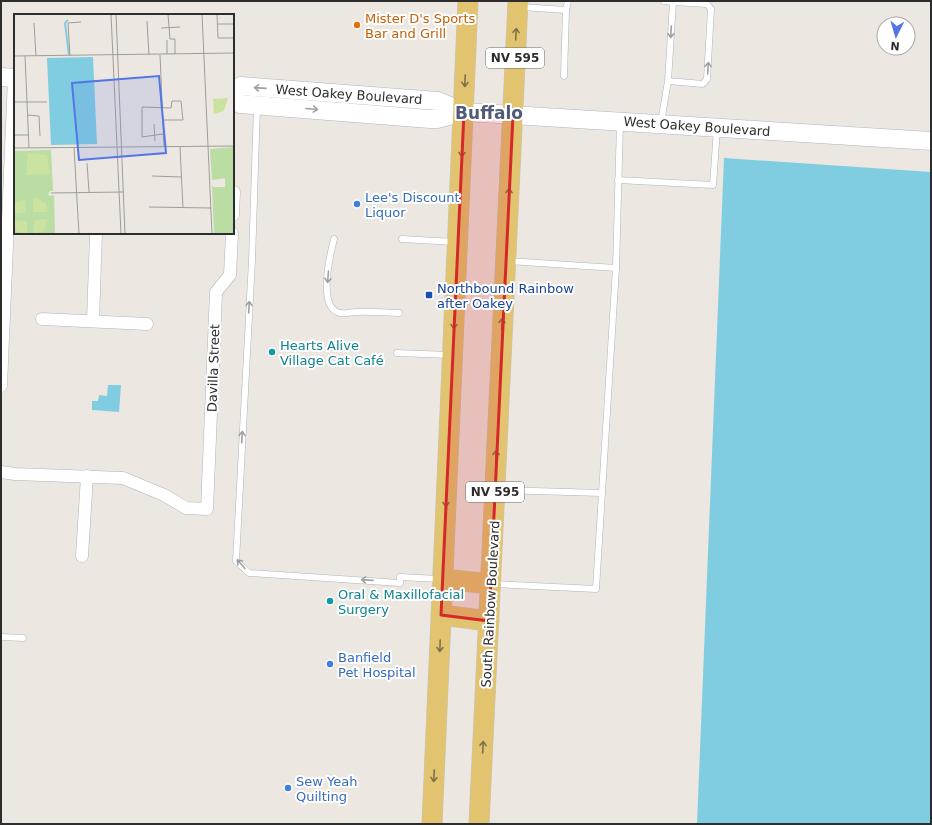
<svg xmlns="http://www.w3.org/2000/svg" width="932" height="825" viewBox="0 0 932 825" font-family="'DejaVu Sans',sans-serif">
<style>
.water{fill:#80cde2}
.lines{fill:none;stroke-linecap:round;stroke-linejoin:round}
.lane-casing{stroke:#b1b3bb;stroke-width:7}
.street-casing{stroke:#b1b3bb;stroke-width:13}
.secondary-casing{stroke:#b1b3bb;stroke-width:19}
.primary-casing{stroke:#c4c4c4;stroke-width:21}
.lane{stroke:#fff;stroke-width:6}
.street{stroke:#fff;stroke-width:12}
.secondary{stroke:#fff;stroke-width:18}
.primary{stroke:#e2c370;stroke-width:20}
.oneway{stroke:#a0a0a0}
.oneway2{stroke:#7e704b}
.marked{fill:#d62828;fill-opacity:0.2;stroke:#d62828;stroke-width:3;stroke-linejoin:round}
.food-dot{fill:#e8710a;stroke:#fff;stroke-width:1.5}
.shop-dot{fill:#3f7fe0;stroke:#fff;stroke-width:1.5}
.transit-dot{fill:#1a4fb4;stroke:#fff;stroke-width:1.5}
.culture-dot{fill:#0f9aa8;stroke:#fff;stroke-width:1.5}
.labels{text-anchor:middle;stroke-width:4;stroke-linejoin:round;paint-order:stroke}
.shield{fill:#fff;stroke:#6c6c6c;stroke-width:1}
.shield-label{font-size:12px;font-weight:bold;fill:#2d2d2d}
.food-label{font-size:13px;fill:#c56008;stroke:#fff;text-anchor:start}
.street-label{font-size:13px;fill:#2d2d2d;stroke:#fff}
.shop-label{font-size:13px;fill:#366cbe;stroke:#fff;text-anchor:start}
.transit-label{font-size:13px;fill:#164399;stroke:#fff;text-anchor:start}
.culture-label{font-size:13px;fill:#0d838f;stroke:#fff;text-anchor:start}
.district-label{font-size:17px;font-weight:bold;fill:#515a79;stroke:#fff}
.inset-river{fill:none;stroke:#80cde2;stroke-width:2}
.inset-road{fill:none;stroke:#a09d99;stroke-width:1}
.view{fill:#5375e7;fill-opacity:0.15;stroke:#5375e7;stroke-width:2}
.inset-edge{fill:none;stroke:#2d2d2d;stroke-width:2}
</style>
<rect width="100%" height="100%" fill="#ece7e1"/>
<!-- water -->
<g class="water">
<path d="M724 158 931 172V824H697Z"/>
<path d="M108 385H121L119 412 92 410V401H98L99 395 107 396Z"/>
</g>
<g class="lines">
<defs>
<g id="lane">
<path d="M664 1 673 2"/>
<path d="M521 7 566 10 568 1"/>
<path d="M564 76 566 10"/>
<path d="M257 106 252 260 236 561 249 573 400 583V577L439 579"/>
<path d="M661 122 668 81 673 2 707 4 711 9 707 79 703 84 668 81"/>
<path d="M618 180 713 185 717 129"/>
<path d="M334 239C330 255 317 308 340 313 345 314 350 312 356 312 370 311 385 313 399 313"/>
<path d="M402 239 454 242"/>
<path d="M616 268 620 123"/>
<path d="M397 353 450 355"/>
<path d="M497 490 602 493"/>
<path d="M493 584 596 589 616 268 508 261"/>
<path d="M1 637 23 638"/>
</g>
<g id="street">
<path d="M233 192H234L233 215"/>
<path d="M42 319 147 324"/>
<path d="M93 321 96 233"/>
<path d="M1 386 14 78"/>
<path d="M1 472 15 474 123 478 164 495 186 508 207 509 216 292 230 275 232 233"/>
<path d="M82 556 87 476"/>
</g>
<g id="secondary">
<path d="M1 77 15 78"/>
<path d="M233 91 241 86 438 101 464 112"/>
<path d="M233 99 240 104 430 119H437L464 112 931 141"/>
</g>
<g id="primary">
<path d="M443 579 491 584"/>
<path d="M441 615 489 621"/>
<path d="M432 824 468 1"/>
<path d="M479 824 518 1"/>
</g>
</defs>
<!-- lane casing -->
<use href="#lane" class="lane-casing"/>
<!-- street casing -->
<use href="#street" class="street-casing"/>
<!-- secondary casing -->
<use href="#secondary" class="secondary-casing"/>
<!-- primary casing -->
<use href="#primary" class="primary-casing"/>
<!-- lane -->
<use href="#lane" class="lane"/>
<!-- street -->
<use href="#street" class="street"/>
<!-- secondary -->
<use href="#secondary" class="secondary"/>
<!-- primary -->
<use href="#primary" class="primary"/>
</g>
<!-- one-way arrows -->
<defs><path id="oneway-shaft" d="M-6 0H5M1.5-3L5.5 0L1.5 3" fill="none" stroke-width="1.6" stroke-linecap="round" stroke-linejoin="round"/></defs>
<g class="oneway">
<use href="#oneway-shaft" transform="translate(671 32) rotate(93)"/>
<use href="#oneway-shaft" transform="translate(708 68) rotate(-87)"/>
<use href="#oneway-shaft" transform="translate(260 88) rotate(-176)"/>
<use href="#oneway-shaft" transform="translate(312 109) rotate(5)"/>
<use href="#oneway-shaft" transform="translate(328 277) rotate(94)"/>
<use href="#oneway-shaft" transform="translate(249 307) rotate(-87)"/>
<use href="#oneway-shaft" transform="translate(242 437) rotate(-87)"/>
<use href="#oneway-shaft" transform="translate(241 564) rotate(-132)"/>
<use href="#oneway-shaft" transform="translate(367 580) rotate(-176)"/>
</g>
<g class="oneway2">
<use href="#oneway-shaft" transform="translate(516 34) rotate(-87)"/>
<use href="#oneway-shaft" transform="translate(465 81) rotate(92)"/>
<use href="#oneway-shaft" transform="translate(462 151) rotate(93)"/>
<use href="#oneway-shaft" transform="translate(509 194) rotate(-87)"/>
<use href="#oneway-shaft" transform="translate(454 323) rotate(93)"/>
<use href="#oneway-shaft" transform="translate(502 324) rotate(-87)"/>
<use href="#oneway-shaft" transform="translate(496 456) rotate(-88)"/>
<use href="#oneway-shaft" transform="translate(446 501) rotate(93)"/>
<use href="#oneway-shaft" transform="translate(440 646) rotate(92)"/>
<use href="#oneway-shaft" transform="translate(483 747) rotate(-87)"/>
<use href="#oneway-shaft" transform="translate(434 776) rotate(93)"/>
</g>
<!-- marked area -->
<path class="marked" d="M464 112 513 115 489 621 441 615Z"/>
<!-- markers -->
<circle class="food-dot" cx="357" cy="25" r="4"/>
<g class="shop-dot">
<circle cx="357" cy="204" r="4"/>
<circle cx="330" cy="664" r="4"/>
<circle cx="288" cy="788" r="4"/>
</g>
<rect class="transit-dot" x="425" y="291" width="8" height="8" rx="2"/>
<g class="culture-dot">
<circle cx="272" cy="352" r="4"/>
<circle cx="330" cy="601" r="4"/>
</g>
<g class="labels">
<!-- shield labels -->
<g class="shield">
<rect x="486" y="48" width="58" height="20" rx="3"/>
<rect x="466" y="482" width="58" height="20" rx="3"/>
</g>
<g class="shield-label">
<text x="515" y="62">NV 595</text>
<text x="495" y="496">NV 595</text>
</g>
<!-- food labels -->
<g class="food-label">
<text x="365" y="23">Mister D's Sports<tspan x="365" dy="15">Bar and Grill</tspan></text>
</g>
<!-- street labels -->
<g class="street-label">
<text transform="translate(349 94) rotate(4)" y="5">West Oakey Boulevard</text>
<text transform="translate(697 126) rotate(4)" y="5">West Oakey Boulevard</text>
<text transform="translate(213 368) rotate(-88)" y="5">Davilla Street</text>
<text transform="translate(490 604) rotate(-87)" y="5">South Rainbow Boulevard</text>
</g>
<!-- shop labels -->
<g class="shop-label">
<text x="365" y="202">Lee's Discount<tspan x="365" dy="15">Liquor</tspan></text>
<text x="338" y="662">Banfield<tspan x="338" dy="15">Pet Hospital</tspan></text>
<text x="296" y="786">Sew Yeah<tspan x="296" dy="15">Quilting</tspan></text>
</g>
<!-- transit labels -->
<g class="transit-label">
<text x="437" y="293">Northbound Rainbow<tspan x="437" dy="15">after Oakey</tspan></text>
</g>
<!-- culture labels -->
<g class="culture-label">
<text x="280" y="350">Hearts Alive<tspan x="280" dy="15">Village Cat Café</tspan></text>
<text x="338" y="599">Oral &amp; Maxillofacial<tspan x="338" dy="15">Surgery</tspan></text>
</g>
<!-- district labels -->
<g class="district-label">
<text x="489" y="119">Buffalo</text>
</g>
</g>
<!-- overview -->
<g transform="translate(14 14)">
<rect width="220" height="220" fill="#ece7e1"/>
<path d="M220 133V220H200L198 170 199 173H211V164L198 166 196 135ZM37 136 39 177H36L34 180 36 182 40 181 41 220H0V137Z" fill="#b9dda3"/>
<path d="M214 84 210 97 200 100 199 85ZM14 139 33 141 36 160 12 161ZM24 184 32 190 34 198H19V185ZM11 185 12 198 0 200 1 189ZM34 205 30 217 20 220V206ZM0 206 13 207V220L2 217Z" fill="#cae3a0"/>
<path d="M79 43 83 130 37 131 33 44Z" fill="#80cde2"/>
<path class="inset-river" d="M54 6 51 9 55 41"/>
<path class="inset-road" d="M97 0 107 220M102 0 111 220M154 0 156 25H161V40M188 0 198 220M203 0 204 24H220M133 7 135 41M20 9 22 42M203 10H220M147 14 166 13M153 26V40M146 41 150 132M0 42 220 39M11 42 15 134M56 42 54 9 67 8M0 88H33M14 101 25 102 26 122M149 106H169L167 87H158L157 94 128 93V123L149 120M140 110 141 127M1 121H14M60 133 65 220M166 133 169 194M0 134 220 132M73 149 75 178M138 162 167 163M37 179 109 178M135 193 197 194"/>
<path class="view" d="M145 62 152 139 65 146 58 69Z"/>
<rect width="220" height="220" class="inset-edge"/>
</g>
<!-- border -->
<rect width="932" height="825" fill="none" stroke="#2d2d2d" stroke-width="4"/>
<!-- north arrow -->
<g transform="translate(896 36) rotate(185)"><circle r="19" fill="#ffffff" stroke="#ababab"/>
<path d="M0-3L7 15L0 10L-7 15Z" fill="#5375e7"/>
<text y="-6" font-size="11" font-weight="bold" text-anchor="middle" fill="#2d2d2d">N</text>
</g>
</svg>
